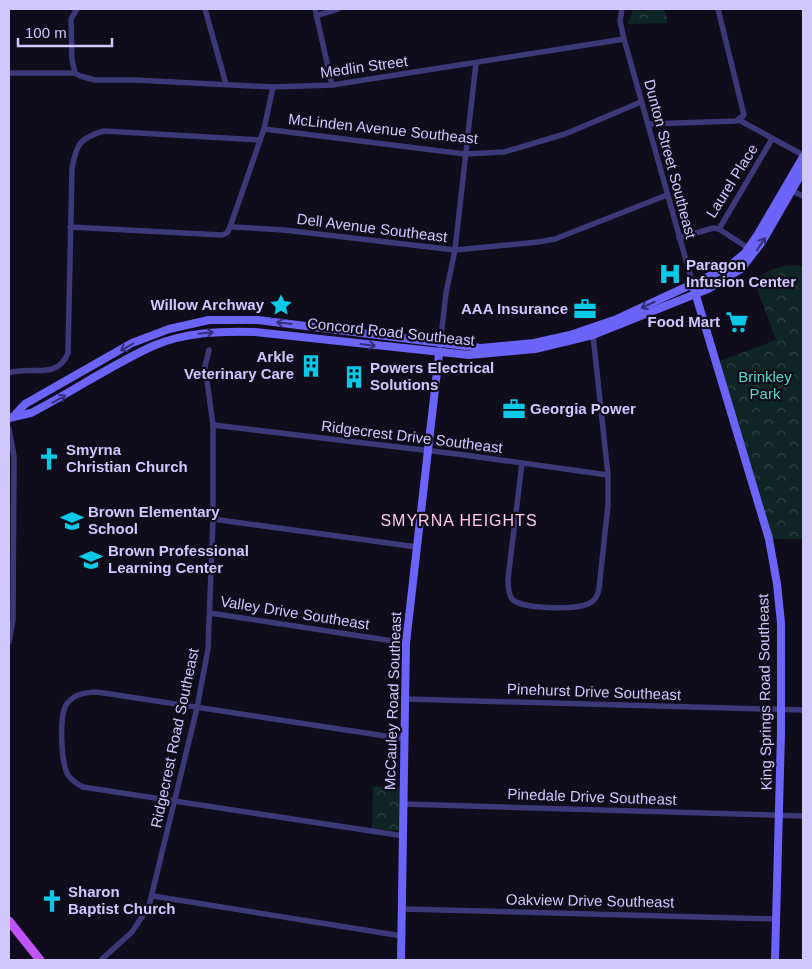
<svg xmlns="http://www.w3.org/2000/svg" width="812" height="969" viewBox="0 0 812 969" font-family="Helvetica,sans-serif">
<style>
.park{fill:url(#park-crowns)}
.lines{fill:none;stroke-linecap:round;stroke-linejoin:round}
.street{stroke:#3d3878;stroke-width:5.5}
.secondary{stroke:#6c63f8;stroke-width:8}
.primary{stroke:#c054f8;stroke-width:9}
.oneway{stroke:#342f73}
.labels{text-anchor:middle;stroke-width:4.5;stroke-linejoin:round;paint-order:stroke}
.street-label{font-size:15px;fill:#d0c8fd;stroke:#0f0c1b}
.poi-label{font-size:15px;font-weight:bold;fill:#d0c8fd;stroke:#0f0c1b;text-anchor:start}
.park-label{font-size:15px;fill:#58d8bd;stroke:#0f0c1b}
.neighbourhood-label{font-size:16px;letter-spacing:1px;fill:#fdcae8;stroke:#0f0c1b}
</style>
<defs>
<pattern id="park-crowns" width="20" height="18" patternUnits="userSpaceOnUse" patternTransform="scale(1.25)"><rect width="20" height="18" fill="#0f2424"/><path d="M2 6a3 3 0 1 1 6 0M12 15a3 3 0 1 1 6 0" fill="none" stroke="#314245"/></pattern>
</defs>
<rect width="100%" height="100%" fill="#0f0c1b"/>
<!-- park -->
<g class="park">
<path d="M636 9 642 11 647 9H664L668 23 628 24 633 10Z"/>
<path d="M803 266V539H769L717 362 776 340 755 283C767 268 784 264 803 266Z"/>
<path d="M373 786 401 787V831L372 829Z"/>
</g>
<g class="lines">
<!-- street -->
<g class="street">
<path d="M205 9 226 84"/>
<path d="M315 9 332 85"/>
<path d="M622 9 620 21 624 39 693 285"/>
<path d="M318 15 338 9"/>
<path d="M9 73H75"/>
<path d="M75 73 80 76 95 80H135L273 87 332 85 624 39"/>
<path d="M75 73 72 60 71 19 77 9"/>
<path d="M739 120 803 155"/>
<path d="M648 124 736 121 744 115 718 9"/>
<path d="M264 129 465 154 504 152 565 134 641 102"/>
<path d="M792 191 803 196"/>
<path d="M70 227 222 235 227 233 230 227H234L284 230 455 250 538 242 555 239 667 195"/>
<path d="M230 227 264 129 273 87"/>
<path d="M719 229 772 139"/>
<path d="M679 238 713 228 719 229 748 248"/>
<path d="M440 346 446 293 455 250 476 63"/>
<path d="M9 373C30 365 57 381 68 353L72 169C76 145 79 138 104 131L260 140"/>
<path d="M213 425 457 454 608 475"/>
<path d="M9 429 14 456 13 620 9 642"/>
<path d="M522 463 508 579C508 585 508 594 512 599 520 609 576 610 588 604 595 601 598 595 599 589L608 505V475L593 335"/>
<path d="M213 519 417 547"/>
<path d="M210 613 406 643"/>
<path d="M406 699 803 710"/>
<path d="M404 804 803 816"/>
<path d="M404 836 83 787C77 784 72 781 68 775 61 763 59 717 66 705 73 694 86 692 97 692L405 739"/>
<path d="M153 896 402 936"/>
<path d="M403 909 777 919"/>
<path d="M101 960 132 932 149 906 197 708 208 649 213 519V425L205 366 209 350"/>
</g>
<!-- secondary -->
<g class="secondary">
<path d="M694 289 769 539 777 584 781 623V733L775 960"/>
<path d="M14 416 25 404 132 343 169 329 209 320H258L481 348 534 343 570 335 617 319 727 268 745 253 758 234 803 157"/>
<path d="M9 418 31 413C72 392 111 365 153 346 185 332 221 331 255 332L469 355 535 349 593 335 708 289 741 269 762 242 803 171"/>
<path d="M401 960 406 643 439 354"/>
</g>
<!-- primary -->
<path class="primary" d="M9 921 40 960"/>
</g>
<!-- one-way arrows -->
<defs><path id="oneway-shaft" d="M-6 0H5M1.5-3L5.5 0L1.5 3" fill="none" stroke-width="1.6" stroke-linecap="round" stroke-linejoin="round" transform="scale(1.25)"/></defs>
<g class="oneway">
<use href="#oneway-shaft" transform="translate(761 244) rotate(-57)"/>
<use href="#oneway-shaft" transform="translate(648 305) rotate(154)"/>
<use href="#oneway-shaft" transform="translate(284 323) rotate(-173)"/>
<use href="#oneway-shaft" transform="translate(206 333) rotate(-6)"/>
<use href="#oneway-shaft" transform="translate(368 345) rotate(7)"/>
<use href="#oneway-shaft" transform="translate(127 347) rotate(151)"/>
<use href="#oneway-shaft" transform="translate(59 399) rotate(-28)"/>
</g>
<!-- icons -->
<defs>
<symbol id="hospital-bare" viewBox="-9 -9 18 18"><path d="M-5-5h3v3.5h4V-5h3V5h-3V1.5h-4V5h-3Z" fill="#0ac9e6" stroke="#0f0c1b" stroke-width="2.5" paint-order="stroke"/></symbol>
<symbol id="sight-bare" viewBox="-9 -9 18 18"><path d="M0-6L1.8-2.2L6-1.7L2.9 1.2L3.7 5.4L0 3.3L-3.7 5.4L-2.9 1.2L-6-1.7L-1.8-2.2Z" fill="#0ac9e6" stroke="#0f0c1b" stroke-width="2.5" paint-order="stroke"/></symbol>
<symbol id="office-bare" viewBox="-9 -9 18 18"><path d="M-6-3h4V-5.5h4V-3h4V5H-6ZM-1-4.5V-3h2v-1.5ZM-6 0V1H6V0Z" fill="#0ac9e6" stroke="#0f0c1b" stroke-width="2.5" paint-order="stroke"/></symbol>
<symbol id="supermarket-bare" viewBox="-9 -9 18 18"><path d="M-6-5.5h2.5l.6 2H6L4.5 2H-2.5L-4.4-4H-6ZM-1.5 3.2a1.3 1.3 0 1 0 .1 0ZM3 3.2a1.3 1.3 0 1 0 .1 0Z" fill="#0ac9e6" stroke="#0f0c1b" stroke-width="2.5" paint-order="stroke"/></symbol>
<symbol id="building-bare" viewBox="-9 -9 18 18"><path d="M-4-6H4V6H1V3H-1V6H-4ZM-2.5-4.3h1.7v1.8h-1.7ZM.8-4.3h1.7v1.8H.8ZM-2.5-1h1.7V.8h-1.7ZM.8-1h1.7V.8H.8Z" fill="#0ac9e6" stroke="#0f0c1b" stroke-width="2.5" paint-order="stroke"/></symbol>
<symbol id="church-bare" viewBox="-9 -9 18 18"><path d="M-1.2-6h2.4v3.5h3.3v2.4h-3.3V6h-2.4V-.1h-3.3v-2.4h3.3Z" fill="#0ac9e6" stroke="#0f0c1b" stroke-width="2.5" paint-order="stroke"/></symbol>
<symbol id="school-bare" viewBox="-9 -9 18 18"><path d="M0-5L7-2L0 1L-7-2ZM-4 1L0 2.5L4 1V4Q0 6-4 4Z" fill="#0ac9e6" stroke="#0f0c1b" stroke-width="2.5" paint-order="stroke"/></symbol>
</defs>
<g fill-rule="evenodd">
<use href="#hospital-bare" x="654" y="258" width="32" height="32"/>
<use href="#sight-bare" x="265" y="289" width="32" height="32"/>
<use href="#office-bare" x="569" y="293" width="32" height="32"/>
<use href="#supermarket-bare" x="721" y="306" width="32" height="32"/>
<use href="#building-bare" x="295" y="350" width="32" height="32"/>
<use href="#building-bare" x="338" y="361" width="32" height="32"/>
<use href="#office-bare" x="498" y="393" width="32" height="32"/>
<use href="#church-bare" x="33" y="443" width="32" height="32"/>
<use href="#school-bare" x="56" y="505" width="32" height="32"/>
<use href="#school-bare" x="75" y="544" width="32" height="32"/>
<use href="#church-bare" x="36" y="885" width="32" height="32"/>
</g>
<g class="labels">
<!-- street labels -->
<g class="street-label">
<text transform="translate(364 67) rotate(-8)" y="5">Medlin Street</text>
<text transform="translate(383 129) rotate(6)" y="5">McLinden Avenue Southeast</text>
<text transform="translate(670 159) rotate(75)" y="5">Dunton Street Southeast</text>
<text transform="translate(732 181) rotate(-58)" y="5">Laurel Place</text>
<text transform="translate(372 228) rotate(7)" y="5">Dell Avenue Southeast</text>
<text transform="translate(391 332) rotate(6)" y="5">Concord Road Southeast</text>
<text transform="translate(412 437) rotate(7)" y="5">Ridgecrest Drive Southeast</text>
<text transform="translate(295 613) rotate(9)" y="5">Valley Drive Southeast</text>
<text transform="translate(594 692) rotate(2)" y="5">Pinehurst Drive Southeast</text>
<text transform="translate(765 692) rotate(-91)" y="5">King Springs Road Southeast</text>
<text transform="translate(393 701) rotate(-88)" y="5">McCauley Road Southeast</text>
<text transform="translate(175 738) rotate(-78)" y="5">Ridgecrest Road Southeast</text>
<text transform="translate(592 797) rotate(2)" y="5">Pinedale Drive Southeast</text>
<text transform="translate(590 901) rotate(1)" y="5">Oakview Drive Southeast</text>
</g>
<!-- poi labels -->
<g class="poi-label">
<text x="686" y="270">Paragon<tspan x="686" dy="17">Infusion Center</tspan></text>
<text x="264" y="310" text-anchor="end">Willow Archway</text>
<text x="568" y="314" text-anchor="end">AAA Insurance</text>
<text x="720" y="327" text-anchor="end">Food Mart</text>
<text x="294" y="362" text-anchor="end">Arkle<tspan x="294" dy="17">Veterinary Care</tspan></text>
<text x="370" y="373">Powers Electrical<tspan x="370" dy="17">Solutions</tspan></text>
<text x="530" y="414">Georgia Power</text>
<text x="66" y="455">Smyrna<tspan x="66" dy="17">Christian Church</tspan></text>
<text x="88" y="517">Brown Elementary<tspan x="88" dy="17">School</tspan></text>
<text x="108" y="556">Brown Professional<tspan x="108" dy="17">Learning Center</tspan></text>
<text x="68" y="897">Sharon<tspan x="68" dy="17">Baptist Church</tspan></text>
</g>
<!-- park labels -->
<g class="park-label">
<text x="765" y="382">Brinkley<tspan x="765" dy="17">Park</tspan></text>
</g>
<!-- neighbourhood labels -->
<g class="neighbourhood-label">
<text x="459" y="526">SMYRNA HEIGHTS</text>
</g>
</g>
<!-- border -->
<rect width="812" height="969" fill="none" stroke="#d0c8fd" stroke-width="20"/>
<!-- scale -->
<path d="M18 38v8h94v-8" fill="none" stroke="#d0c8fd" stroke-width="2.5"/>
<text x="25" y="38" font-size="15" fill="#d0c8fd" stroke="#0f0c1b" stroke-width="4" paint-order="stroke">100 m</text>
</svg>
